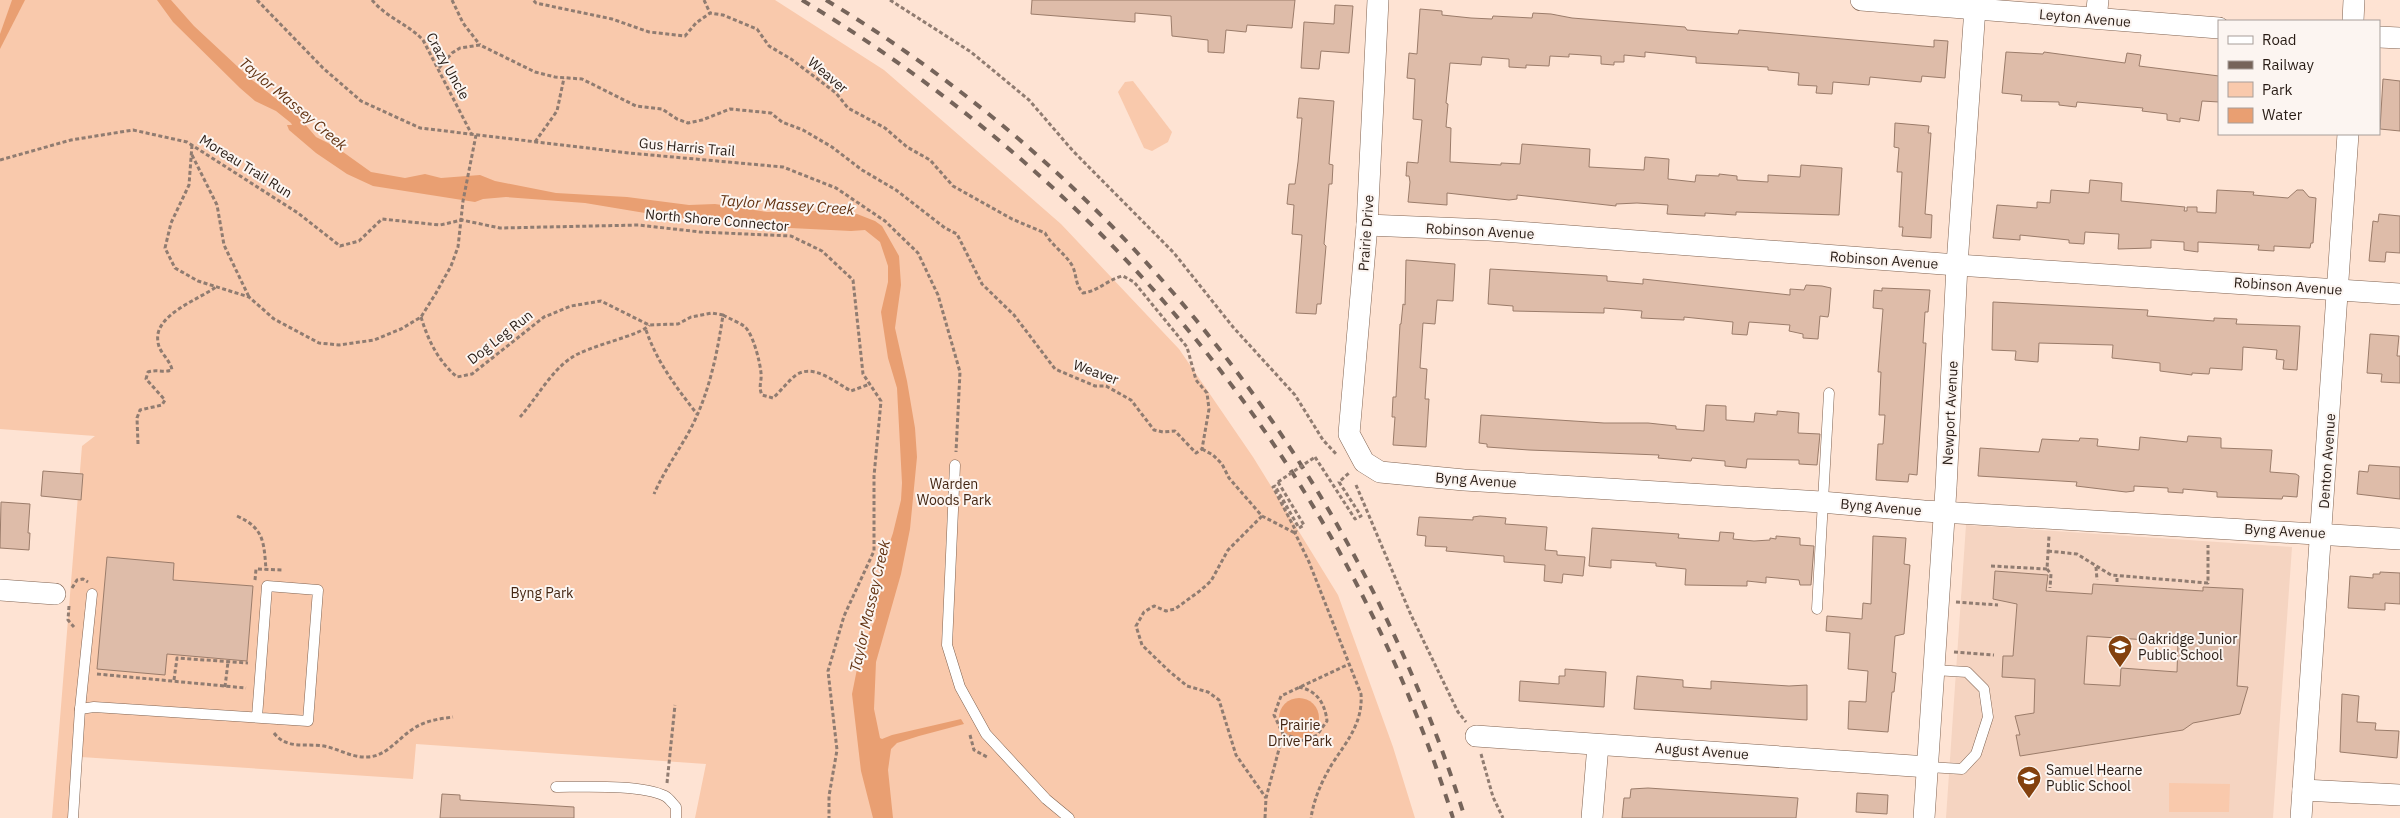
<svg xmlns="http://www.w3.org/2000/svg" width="2400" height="818" viewBox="0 0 2400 818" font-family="'IBM Plex Sans',sans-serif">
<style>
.built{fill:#f5d4c1}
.green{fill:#f9c9ac}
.water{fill:#e99f72}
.building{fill:#debca9;stroke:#9b7c6a;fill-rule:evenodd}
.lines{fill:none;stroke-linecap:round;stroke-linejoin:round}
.lane-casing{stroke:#806351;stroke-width:11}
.street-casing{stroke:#806351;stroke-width:22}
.path{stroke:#907c71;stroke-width:3;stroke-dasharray:4 2.5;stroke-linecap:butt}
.lane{stroke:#fff;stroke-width:10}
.street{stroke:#fff;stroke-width:21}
.rail{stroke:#76645a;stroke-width:4;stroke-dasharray:9 9;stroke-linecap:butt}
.path-bridge{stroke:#907c71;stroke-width:3;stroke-dasharray:4 2.5;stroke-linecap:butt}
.labels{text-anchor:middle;stroke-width:4;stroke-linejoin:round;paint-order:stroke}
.street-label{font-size:14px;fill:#281c15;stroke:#fcf5f1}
.park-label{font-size:14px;fill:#432512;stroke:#fcf5f1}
.poi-label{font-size:14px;fill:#281c15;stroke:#fcf5f1;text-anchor:start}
.water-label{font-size:15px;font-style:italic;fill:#623211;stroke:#fcf5f1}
</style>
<rect width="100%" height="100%" fill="#fee3d3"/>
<!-- built -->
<path class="built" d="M1966 525 2292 547 2273 818H1946Z"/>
<!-- green -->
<g class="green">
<path d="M0 0H775L884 70 1061 224 1179 349 1253 457 1338 595 1393 747 1415 818H695L706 764 416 744 413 779 81 757 77 818H52L82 446 95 436 0 429Z"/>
<path d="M1133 81 1172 132 1168 142 1152 151 1144 148 1118 92 1125 82Z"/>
<path d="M2169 783 2230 784 2229 812H2169Z"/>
</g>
<!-- water -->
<g class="water">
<path d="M12 0H25L0 49V34Z"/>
<path d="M157 0H171L194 26 252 80 297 115 316 137 336 147 371 172 405 178 425 174 441 178 480 175 495 181 556 193 627 197 689 205 715 204 767 212 816 211 857 214 875 221 882 226 899 256 901 285 895 328 907 381 915 428 917 457 910 529 901 574 876 662 874 709 880 738 882 739 892 735 961 719 964 724 919 736 897 743 891 749 888 770 893 818H873L861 771 852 694 861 649 876 618 875 586 893 533 901 500 902 483 897 388 888 358 881 312 888 282V266L880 242 865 230 851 231 770 227 748 221 669 217 585 203 506 197 483 199 475 202 373 186 347 174 316 153 289 130 287 125H292L291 123 276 111 255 101 240 88 173 22Z"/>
<circle cx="1299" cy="718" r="20"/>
</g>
<!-- building -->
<g class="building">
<path d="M1032 0H1295L1292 28 1247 25 1246 32 1226 30 1224 53 1208 52V40L1172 36 1171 16 1135 13V22L1031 14Z"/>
<path d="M1335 5 1353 6 1349 53 1321 51 1319 69 1301 68 1304 22 1334 24Z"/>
<path d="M1420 9 1442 11V15L1471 18 1492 19 1493 16 1532 18 1533 13 1551 14 1572 18 1685 27 1687 30 1711 32 1738 34 1739 30 1934 47V40L1948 41 1945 78 1922 76 1921 82 1870 77 1869 85 1833 82 1832 94 1816 93 1817 86 1798 85 1799 73 1768 70V67L1696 63V57L1645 52V57L1624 55V62H1614V65L1601 64V56L1569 54V57L1550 56 1549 66 1526 65V68L1509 67V59L1482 57 1481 65 1450 63 1446 103 1448 104 1446 127 1451 128 1450 162 1501 165V163L1520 164 1522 144 1590 149 1589 167 1644 170 1645 157 1669 159 1668 179 1695 182 1696 175 1719 176V174L1737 176V180L1768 182V175L1800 177 1801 165 1842 168 1839 215 1736 212V215L1705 213V216L1684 215 1667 214 1668 205 1637 203 1616 204V206L1517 195V199L1509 200 1447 193V205L1408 202 1410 182 1409 176H1406L1407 162 1418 163 1422 120 1413 119 1415 79 1407 78 1409 53 1417 54Z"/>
<path d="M2006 52 2043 54 2044 52 2125 63 2127 53 2141 55 2139 66 2219 76V102L2202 101 2199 121 2180 118V122L2167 120V114L2142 111 2143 108 2077 102 2076 107 2059 105V102L2021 101 2022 95 2002 93Z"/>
<path d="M2383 79 2400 81V131L2380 129Z"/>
<path d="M1299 98 1334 101 1329 164 1333 165 1332 184H1329L1324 244 1326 246 1321 304H1317L1316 314 1296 313 1302 235 1292 234 1294 205 1287 204 1289 184H1295L1298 162 1302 118H1297Z"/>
<path d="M1895 123 1929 126 1928 133H1931L1925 214 1932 215 1931 238 1902 236 1903 227H1899L1902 172H1897L1899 148 1894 147Z"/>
<path d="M2090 180 2122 183 2121 201 2185 207 2184 211H2187V207H2197V212L2216 213 2217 190 2254 192 2253 195 2288 198 2297 190H2303L2309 197 2316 198 2313 243H2311L2310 248 2274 246V251L2258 250 2259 245 2198 242V252L2184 250V242L2151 240V248L2118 249 2119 234 2085 232 2084 244 2069 243V240L2020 235V240L1993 238 1997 205 2037 208V202L2050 203 2051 190 2089 193Z"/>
<path d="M2379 214 2400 216V253L2386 252 2385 262 2369 261 2373 221 2378 222Z"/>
<path d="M1406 260 1455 264 1453 301 1437 300 1435 324 1423 323 1420 368 1427 369 1425 399H1429L1426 447 1393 445 1395 417H1392L1393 397H1396L1400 324H1401L1403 304 1405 305Z"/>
<path d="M1490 269 1607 276V281L1643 284V279L1790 295V289L1804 290 1806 285 1822 286 1831 288 1829 312 1828 317 1820 316 1818 339 1803 338V334L1789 331 1790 325 1749 322 1747 335 1732 334 1733 322 1684 317V320L1641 318 1642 311 1604 308V313L1513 311V306L1488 304Z"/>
<path d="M1882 288 1930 290 1928 312H1925L1923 343H1926L1917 475 1909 474 1908 482 1876 480 1878 444H1883L1885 415H1879L1881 372H1878L1883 309 1873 308 1874 290 1882 291Z"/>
<path d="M1993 302 2148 310 2147 316 2214 321V318L2237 319 2236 324 2300 326 2297 370 2283 369 2284 360 2276 359 2277 350 2243 347 2242 370 2210 368 2209 374 2192 373V375L2160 371V363L2112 358 2113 345 2039 343 2038 362 2015 360 2016 351 1992 350Z"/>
<path d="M2370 334 2399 336 2397 356H2400V383L2381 382 2382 374 2367 373Z"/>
<path d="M1706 405 1726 406V420L1754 422 1755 413 1777 415V411L1799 413 1798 433 1820 434 1817 465 1799 464V460L1747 459 1746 468 1725 466V461L1692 458 1691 461 1658 458 1659 455 1529 450 1487 447V444L1479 443 1481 415 1604 423H1648L1676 426V429L1704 431Z"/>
<path d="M2188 436 2221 438V448L2272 450 2270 472 2296 474 2299 476 2297 497 2283 496 2282 499 2217 497V492L2183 489V493L2168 492V488L2134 486V491L2126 492 2076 486 2077 482 1978 476 1980 448 2039 452 2042 439 2079 441 2080 438 2098 439 2097 446 2139 450 2140 437 2187 442Z"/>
<path d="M2369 465 2400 467V499L2357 494 2359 471 2368 472Z"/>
<path d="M43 471 83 474 81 500 41 496Z"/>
<path d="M1 502 30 504 28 533H30L29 550 0 548Z"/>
<path d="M1480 516 1506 518 1505 524 1547 527 1545 550 1557 551V555L1585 557 1583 576 1563 574 1562 583 1544 581 1545 565 1504 562V556L1446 551 1447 547 1425 546 1426 536 1417 535 1419 517 1473 520V517Z"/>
<path d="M1592 528 1679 534 1678 538 1719 541 1720 532 1734 533 1733 539 1754 541 1770 540V538L1776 539V536L1800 538V545L1814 546 1811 585H1800L1799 580 1766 577V583L1747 581V586L1685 585 1686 569 1656 566V563L1611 560V568L1589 566Z"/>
<path d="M1873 536 1906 538 1904 564 1910 565 1904 634 1895 636 1892 672 1896 673 1894 692H1892L1888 732 1848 729 1849 701 1866 702 1868 671 1848 669 1850 633 1826 631 1827 616 1862 619 1863 603 1871 604Z"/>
<path d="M107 557 174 563 173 580 253 586 247 661 167 654 165 675 97 669Z"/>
<path d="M1995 571 2048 575 2046 591 2092 594 2093 584 2203 591V587L2243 589 2237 686 2248 687 2240 714 2193 723 2183 730 2020 756 2016 735H2020L2015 716 2034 713 2035 679 2002 677 2003 656H2013L2017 604 1993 599ZM2087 636 2178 642 2177 672 2121 668 2120 686 2084 684Z"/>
<path d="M2380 572 2400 573V604L2385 603V610L2348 608 2350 576 2373 578V574H2380Z"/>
<path d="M1565 669 1606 672 1604 707 1519 701 1520 681 1559 684V676H1565Z"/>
<path d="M1637 676 1683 680V687L1711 689V681L1789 686 1807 685V720L1634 709Z"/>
<path d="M2342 694 2359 696 2357 722 2376 723 2375 730 2399 731 2397 758 2340 752Z"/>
<path d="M1648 788 1798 798 1796 818H1622L1624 798H1630L1631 789Z"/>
<path d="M1857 793 1888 795 1887 814 1856 812Z"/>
<path d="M442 794 460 795V800L574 807V818H440Z"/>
</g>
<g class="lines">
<defs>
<g id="lane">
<path d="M955 465 947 645 960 687 986 734 1046 799 1069 818"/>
<path d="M1817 609 1829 393"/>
<path d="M80 709 92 594"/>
<path d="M1928 767 1962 769 1976 754 1988 717 1984 689 1967 672 1934 670"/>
<path d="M556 787C582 787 642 784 665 796 669 798 673 804 676 807V818"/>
<path d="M73 818 80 709 94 707 308 721 318 590 267 586 257 717"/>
</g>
<g id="street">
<path d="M1378 0 1367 225 1349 434 1364 462 1380 472 1464 480 1821 502 1924 511 2400 539"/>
<path d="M1861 0 2219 28"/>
<path d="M2096 18 2098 0"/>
<path d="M2353 21 2354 0"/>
<path d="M2379 37 2400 38"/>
<path d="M1367 225 1489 230 1957 265 2400 294"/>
<path d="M0 590 55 594"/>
<path d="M1476 736 1928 767"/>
<path d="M2303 790 2400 795"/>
<path d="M1592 818 1598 745"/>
<path d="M1924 818 1946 488 1957 265 1975 8"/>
<path d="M2301 818 2348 134"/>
</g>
</defs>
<!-- lane casing -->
<use href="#lane" class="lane-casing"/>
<!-- street casing -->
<use href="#street" class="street-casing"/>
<!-- path -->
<g class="path">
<path d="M257 0 323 68 361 101 420 128 629 153 783 167 836 188 885 221 918 253 938 295 960 372 956 452"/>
<path d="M372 0C387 18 408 24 423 40L472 135"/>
<path d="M452 0 463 23 480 45"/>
<path d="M704 0 710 13"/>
<path d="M890 0 971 52 1029 100 1073 151 1174 253 1233 327 1295 395 1323 440 1337 455"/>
<path d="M439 68 452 53 460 48 480 45 535 72 555 77 582 79 636 106 662 109 677 119 688 123 702 120 730 109 771 113 782 122 803 130 832 147 862 170 896 190 945 228 957 234 982 284 1014 315 1055 369 1095 386H1106L1131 400 1154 430 1163 432 1175 431 1196 453 1202 449 1209 409 1207 393 1196 380 1187 347 1134 282 1123 276C1108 279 1099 291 1083 293 1075 284 1077 277 1073 267 1066 254 1052 246 1045 233L1012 219 953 186 930 160 907 147 885 128 848 108 836 93 791 59 769 46 757 29 723 15 710 13 696 23 685 36 649 32 612 19 536 3 533 0"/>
<path d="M535 142 557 111 564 78"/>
<path d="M192 145 189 185 171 223 165 248 175 268 198 281 249 297 274 319 319 343 339 345 374 340 401 329 421 317 436 293 451 266 458 247 463 201 476 135"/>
<path d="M192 155 217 205 224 245 249 297"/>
<path d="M0 160 71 140 133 130 187 142 298 213 340 246 359 241 382 219 440 225 462 220 500 228 639 225 700 232 791 236 822 251 853 280 863 374 881 401 874 476V551L844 616 828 671 837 750 829 796V818"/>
<path d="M723 315C730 319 738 322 744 326 753 333 760 362 761 373 762 382 758 386 762 395L773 398C781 391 788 381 796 375 814 363 836 383 851 391L870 384"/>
<path d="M421 317C428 340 438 361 457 377L472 374 544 317 571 306 601 301 649 325 678 324 691 317 712 313 723 315C717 355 709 394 690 430 678 452 664 471 654 494"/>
<path d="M646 330C657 362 676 387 697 414"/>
<path d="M520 417C536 399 551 371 571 358 587 346 643 335 649 325"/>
<path d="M138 444 137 418 140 410 162 405 165 400 146 379 148 372C157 369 163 373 172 370 170 359 159 353 158 342 153 315 198 300 216 287"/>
<path d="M1202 449 1213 455 1222 464 1229 478 1262 516 1295 533"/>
<path d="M1315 457 1355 519 1361 516 1339 482 1349 473"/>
<path d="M1278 482 1304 525 1299 528 1275 486 1273 487 1296 531 1295 533 1309 562 1361 694C1363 723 1347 741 1332 764 1322 781 1314 798 1311 818"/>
<path d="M1356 485 1411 615 1458 712 1466 722"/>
<path d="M237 516C264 528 264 542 266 570"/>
<path d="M1262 516 1228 550 1211 581 1201 590 1175 609 1166 611 1154 606 1144 612 1136 626 1142 645 1169 671 1187 686 1208 692 1219 700 1236 755 1266 798"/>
<path d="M2048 551 2077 554 2111 575 2208 583V545"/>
<path d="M1991 566 2047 569 2049 536"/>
<path d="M2096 567 2097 580"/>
<path d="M2047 569 2051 574 2050 588"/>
<path d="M255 580 256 569 282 570"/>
<path d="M2117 582V576"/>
<path d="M72 588 77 580 83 579 88 582"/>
<path d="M1956 602 1998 605"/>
<path d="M69 606 68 620 74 627"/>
<path d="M1954 652 1994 655"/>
<path d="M97 674 246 688"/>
<path d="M174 680 177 658 248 663"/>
<path d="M225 687 228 662"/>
<path d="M274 733C287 750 306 743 324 746 339 749 352 758 368 757 386 756 397 740 410 731 423 721 437 719 453 717"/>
<path d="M1283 734 1305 741 1317 735 1327 721C1325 703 1316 689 1297 687"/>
<path d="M970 735 974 750 989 758"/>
<path d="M1481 754 1493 797 1503 818"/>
<path d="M667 783 675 705"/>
<path d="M1265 818 1266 798 1283 734 1274 715 1281 696 1349 664"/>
</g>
<!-- lane -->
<use href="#lane" class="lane"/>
<!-- street -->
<use href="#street" class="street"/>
<!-- rail -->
<g class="rail">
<path d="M802 0C1114 189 1343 468 1453 818"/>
<path d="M826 0C1133 185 1358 477 1465 818"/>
</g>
<!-- path-bridge -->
<path class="path-bridge" d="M1278 482 1315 457"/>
</g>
<!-- icons -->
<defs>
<symbol id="school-pin" viewBox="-11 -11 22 30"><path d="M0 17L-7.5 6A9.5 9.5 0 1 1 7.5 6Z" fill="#83410e" stroke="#fcf5f1"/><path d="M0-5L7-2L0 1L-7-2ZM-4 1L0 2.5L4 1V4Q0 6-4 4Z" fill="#fff"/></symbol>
</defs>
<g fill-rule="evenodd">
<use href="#school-pin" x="2106" y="633" width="28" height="38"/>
<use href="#school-pin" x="2015" y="764" width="28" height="38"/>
</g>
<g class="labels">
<!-- street labels -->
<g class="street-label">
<text transform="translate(2085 18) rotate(5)" y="5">Leyton Avenue</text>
<text transform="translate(448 66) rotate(61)" y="5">Crazy Uncle</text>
<text transform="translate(828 75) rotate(40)" y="5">Weaver</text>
<text transform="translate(687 147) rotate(5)" y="5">Gus Harris Trail</text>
<text transform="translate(246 166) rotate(32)" y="5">Moreau Trail Run</text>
<text transform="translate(717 220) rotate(5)" y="5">North Shore Connector</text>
<text transform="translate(1480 231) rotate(3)" y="5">Robinson Avenue</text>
<text transform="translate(1366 233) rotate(-86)" y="5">Prairie Drive</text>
<text transform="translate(1884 260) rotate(4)" y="5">Robinson Avenue</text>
<text transform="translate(2288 286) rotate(4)" y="5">Robinson Avenue</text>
<text transform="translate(500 337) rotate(-38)" y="5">Dog Leg Run</text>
<text transform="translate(1096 372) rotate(20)" y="5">Weaver</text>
<text transform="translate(1950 413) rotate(-87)" y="5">Newport Avenue</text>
<text transform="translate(2327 461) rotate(-86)" y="5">Denton Avenue</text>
<text transform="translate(1476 480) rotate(4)" y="5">Byng Avenue</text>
<text transform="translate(1881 507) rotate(5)" y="5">Byng Avenue</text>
<text transform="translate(2285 531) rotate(3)" y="5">Byng Avenue</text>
<text transform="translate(1702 751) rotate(4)" y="5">August Avenue</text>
</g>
<!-- park labels -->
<g class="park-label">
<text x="954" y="489">Warden<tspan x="954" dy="16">Woods Park</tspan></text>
<text x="542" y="598">Byng Park</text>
<text x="1300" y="730">Prairie<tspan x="1300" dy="16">Drive Park</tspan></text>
</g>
<!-- poi labels -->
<g class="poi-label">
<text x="2138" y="644">Oakridge Junior<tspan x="2138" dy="16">Public School</tspan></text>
<text x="2046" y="775">Samuel Hearne<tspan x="2046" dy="16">Public School</tspan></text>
</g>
<!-- water labels -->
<g class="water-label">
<text transform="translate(293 104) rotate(40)" y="5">Taylor Massey Creek</text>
<text transform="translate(787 205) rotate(4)" y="5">Taylor Massey Creek</text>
<text transform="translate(870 606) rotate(-77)" y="5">Taylor Massey Creek</text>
</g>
</g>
<!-- legend -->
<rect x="2218" y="20" width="162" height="115" fill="#fcf5f1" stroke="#a79e99"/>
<rect x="2228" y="36" width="25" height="8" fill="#ffffff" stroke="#a79e99"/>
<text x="2262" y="45" font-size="15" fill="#281c15">Road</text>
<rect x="2228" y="61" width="25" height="8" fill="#76645a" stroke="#a79e99"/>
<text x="2262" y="70" font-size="15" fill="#281c15">Railway</text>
<rect x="2228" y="82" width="25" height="15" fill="#f9c9ac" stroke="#a79e99"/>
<text x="2262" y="95" font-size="15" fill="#281c15">Park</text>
<rect x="2228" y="108" width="25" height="15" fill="#e99f72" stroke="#a79e99"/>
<text x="2262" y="120" font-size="15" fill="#281c15">Water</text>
</svg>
